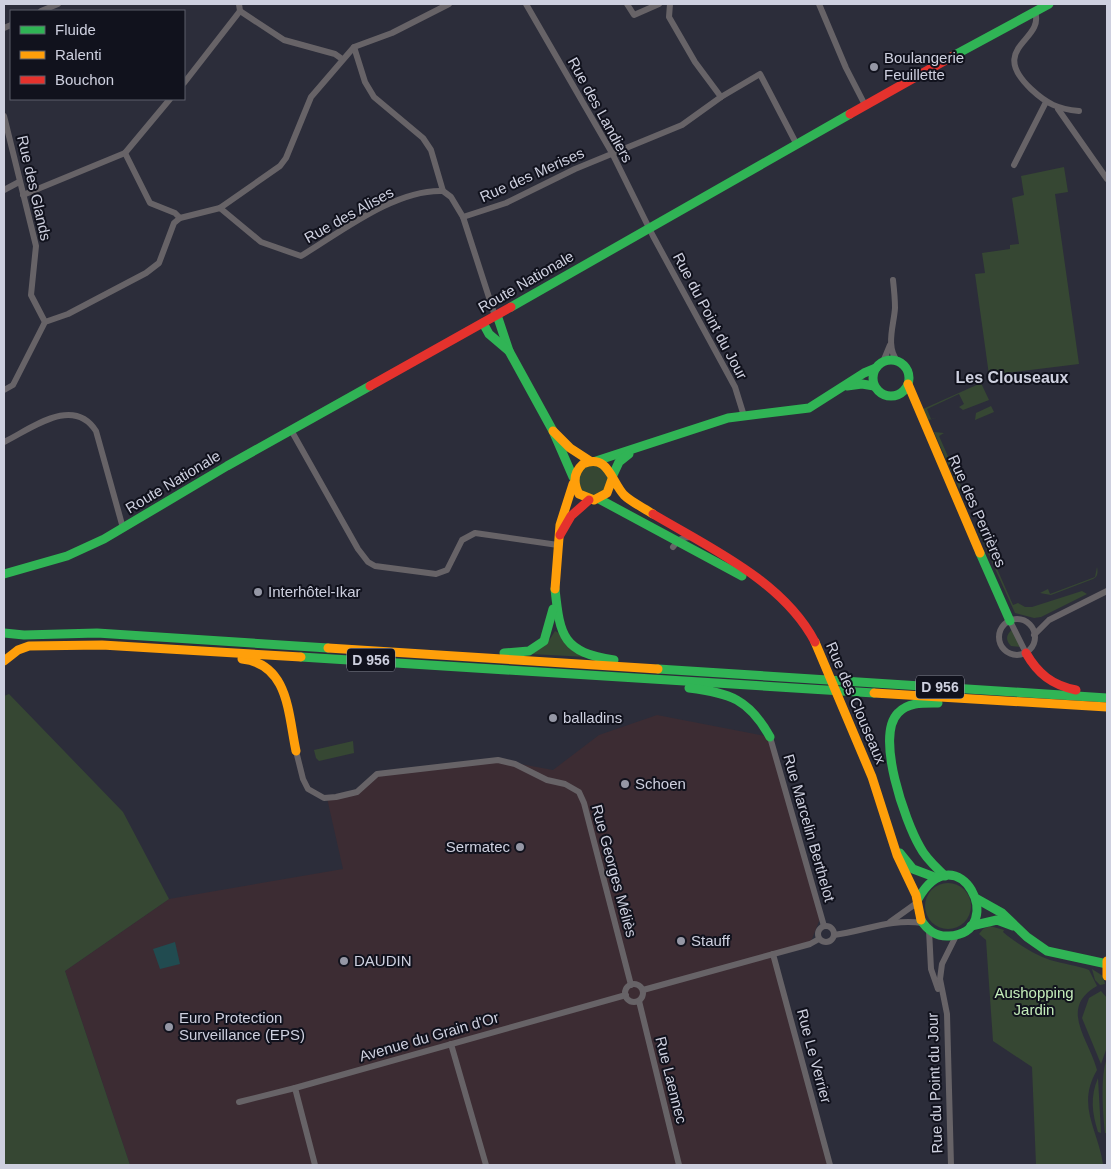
<svg xmlns="http://www.w3.org/2000/svg" width="1111" height="1169" viewBox="0 0 1111 1169" font-family="Helvetica,sans-serif">
<style>
.industrial{fill:#3c2c33}
.green{fill:#364733}
.water{fill:#214b50}
.lines{fill:none;stroke-linecap:round;stroke-linejoin:round}
.street{stroke:#676367;stroke-width:6}
.fast{stroke:#30b455;stroke-width:9}
.slow{stroke:#ff9f0a;stroke-width:9}
.jam{stroke:#e5322d;stroke-width:9}
.poi-dot{fill:#9597a5;stroke:#11121d;stroke-width:2}
.labels{text-anchor:middle;stroke-width:4;stroke-linejoin:round;paint-order:stroke}
.shield{fill:#11121d;stroke:#9597a5;stroke-width:1}
.shield-label{font-size:14px;font-weight:bold;fill:#ced0df}
.poi-label{font-size:15px;fill:#ced0df;stroke:#11121d;text-anchor:start}
.street-label{font-size:15px;fill:#ced0df;stroke:#11121d}
.park-label{font-size:15px;fill:#c4edba;stroke:#11121d}
.neighbourhood-label{font-size:16px;font-weight:bold;fill:#ced0df;stroke:#11121d}
</style>
<rect width="100%" height="100%" fill="#2c2d3a"/>
<!-- industrial -->
<path class="industrial" d="M657 715 770 737 821 916 810 944 774 954 830 1165H130L65 971 169 899 343 869 327 798 357 792 377 774 498 760 553 770 599 735Z"/>
<!-- green -->
<g class="green">
<path d="M1064 167 1068 192 1055 194 1079 364 989 375 975 274 985 273 982 253 1010 249V245L1019 244 1012 198 1024 195 1021 176Z"/>
<path d="M981 383 989 400 963 410 959 407 964 404 959 394 927 409 931 419 937 418 928 420 923 409Z"/>
<path d="M991 406 994 412 975 420 976 413Z"/>
<path d="M934 432 944 433 939 436 965 495H962Z"/>
<circle cx="593" cy="480" r="15"/>
<path d="M979 528 1013 605 1018 603 1025 607H1032L1082 591 1087 594 1041 617 1034 618 1015 613 978 531Z"/>
<path d="M1097 567C1098 572 1098 577 1093 579L1051 595 1040 593 1048 589 1050 594 1095 577Z"/>
<path d="M1013 629 1021 647 1011 646C1005 640 1006 634 1013 629Z"/>
<path d="M555 631 557 632 587 657 531 654 550 639Z"/>
<path d="M9 694 123 812 169 899 65 971 130 1165H4V696Z"/>
<path d="M353 741 354 753 319 761 316 758 314 750Z"/>
<circle cx="948" cy="906" r="23"/>
<path d="M990 926 1004 930 1003 932C1016 943 1033 954 1050 960 1063 964 1076 965 1089 970L1097 986C1058 1008 1089 1039 1097 1070 1076 1106 1098 1129 1103 1164L1036 1165 1032 1067 993 1041 986 940 979 934 983 929Z"/>
<path d="M1092 969 1103 976 1105 984 1100 985 1095 980Z"/>
<path d="M1101 991 1107 998V1047L1101 1064 1082 1018 1089 998Z"/>
<path d="M1107 1059 1106 1124 1107 1133H1105C1103 1115 1100 1074 1107 1059Z"/>
<path d="M1098 1078 1101 1133 1098 1132C1092 1113 1090 1097 1098 1078Z"/>
</g>
<!-- water -->
<path class="water" d="M175 942 180 964 160 969 153 949Z"/>
<g class="lines">
<!-- street -->
<g class="street">
<path d="M239 4 240 11"/>
<path d="M526 4 612 153 653 236 735 387 744 416"/>
<path d="M627 4 634 15 659 4"/>
<path d="M670 4 669 17 695 62 721 97"/>
<path d="M819 4 846 68 865 105"/>
<path d="M41 11 58 4"/>
<path d="M240 11 284 40 335 54 342 59"/>
<path d="M1035 12C1045 41 987 47 1031 89 1047 104 1058 109 1079 111"/>
<path d="M4 28 11 25"/>
<path d="M354 47 365 82 374 97 423 138 431 150 443 191 451 197 463 217 495 316"/>
<path d="M184 83 240 11"/>
<path d="M1058 109 1107 179"/>
<path d="M4 116 36 246 31 295 45 322"/>
<path d="M125 153 150 203 175 213 180 218"/>
<path d="M1014 165 1046 102"/>
<path d="M4 190 19 182"/>
<path d="M23 195 125 153 170 99"/>
<path d="M220 208 261 242 301 256C341 232 395 189 443 191"/>
<path d="M463 217 506 203 575 169 682 125 721 97 760 74 797 145"/>
<path d="M893 280C894 289 895 299 895 308 894 325 885 347 898 362"/>
<path d="M883 362 890 345"/>
<path d="M4 390 13 385 45 322 68 314 146 273 159 263 174 223 180 218 220 208 280 166 286 158 311 97 354 47 392 33 449 4"/>
<path d="M291 430 358 549 368 562 375 566 436 574 447 570 462 540 475 533 558 545"/>
<path d="M4 442C31 429 73 395 96 431L123 528"/>
<path d="M673 547C678 540 682 537 691 537"/>
<circle cx="1017" cy="637" r="18"/>
<path d="M1010 621 1026 653"/>
<path d="M1034 635 1049 620 1107 591"/>
<path d="M770 737 824 926"/>
<path d="M296 751 303 779 308 789 324 798 336 797 357 792 377 774 498 760 515 764 547 780 565 784 579 792 584 803 631 985"/>
<path d="M890 922 918 902"/>
<circle cx="826" cy="934" r="8"/>
<path d="M929 930 931 969 938 989"/>
<path d="M834 935C865 931 891 918 923 923"/>
<path d="M773 954 830 1165"/>
<circle cx="634" cy="993" r="9"/>
<path d="M643 990 810 944 819 939"/>
<path d="M639 1001 679 1165"/>
<path d="M451 1044 486 1165"/>
<path d="M295 1088 315 1165"/>
<path d="M239 1102 295 1088 626 995"/>
<path d="M951 1165 947 1014 940 979 942 964 956 936"/>
</g>
<!-- fast -->
<g class="fast">
<path d="M953 56 1049 4"/>
<path d="M511 307 850 114"/>
<path d="M497 315 509 351"/>
<path d="M483 323 489 334 509 351 553 431 573 477"/>
<circle cx="891" cy="378" r="18"/>
<path d="M847 386 862 384 874 386"/>
<path d="M596 461 728 418 809 408 864 373 876 368"/>
<path d="M612 477 619 462 629 454"/>
<path d="M599 499 742 576"/>
<path d="M980 553 1010 621"/>
<path d="M4 574 67 556 104 539 227 466 370 386"/>
<path d="M555 589C560 637 563 652 614 660"/>
<path d="M4 633 24 635 97 633 328 648"/>
<path d="M504 653 529 651 544 641 553 609"/>
<path d="M301 657 874 693"/>
<path d="M658 669 1107 698"/>
<path d="M689 688C730 693 749 699 770 737"/>
<path d="M938 703C924 703 908 702 898 713 875 736 905 821 920 847 926 859 936 867 945 876"/>
<path d="M900 853 913 869 937 878"/>
<path d="M918 899C958 830 1010 932 949 936 937 937 927 930 921 920"/>
<path d="M977 899 1002 913 1027 937 1047 951 1107 964"/>
<path d="M971 926 997 920 1013 926"/>
</g>
<!-- slow -->
<g class="slow">
<path d="M908 384 980 553"/>
<path d="M553 431 570 448 590 461"/>
<path d="M612 479 607 493 594 500 579 494C573 483 573 473 583 464 608 453 611 481 624 495 631 502 644 508 653 514"/>
<path d="M555 589 560 525 573 484"/>
<path d="M815 642 872 777 897 855 916 895 921 920"/>
<path d="M328 648 658 669"/>
<path d="M242 659C289 664 288 714 296 751"/>
<path d="M4 661 18 650 29 646 102 645 301 657"/>
<path d="M874 693 1107 707"/>
<path d="M1107 961V976"/>
</g>
<!-- jam -->
<g class="jam">
<path d="M850 114 953 56"/>
<path d="M370 386 511 307"/>
<path d="M653 514C710 548 783 581 815 642"/>
<path d="M560 535 571 516 589 500"/>
<path d="M1026 653C1038 674 1052 685 1076 690"/>
</g>
</g>
<!-- markers -->
<g class="poi-dot">
<circle cx="874" cy="67" r="5"/>
<circle cx="258" cy="592" r="5"/>
<circle cx="553" cy="718" r="5"/>
<circle cx="625" cy="784" r="5"/>
<circle cx="520" cy="847" r="5"/>
<circle cx="681" cy="941" r="5"/>
<circle cx="344" cy="961" r="5"/>
<circle cx="169" cy="1027" r="5"/>
</g>
<g class="labels">
<!-- shield labels -->
<g class="shield">
<rect x="347" y="648.5" width="48" height="23" rx="4"/>
<rect x="916" y="675.5" width="48" height="23" rx="4"/>
</g>
<g class="shield-label">
<text x="371" y="665">D 956</text>
<text x="940" y="692">D 956</text>
</g>
<!-- poi labels -->
<g class="poi-label">
<text x="884" y="63">Boulangerie<tspan x="884" dy="17">Feuillette</tspan></text>
<text x="268" y="597">Interhôtel-Ikar</text>
<text x="563" y="723">balladins</text>
<text x="635" y="789">Schoen</text>
<text x="510" y="852" text-anchor="end">Sermatec</text>
<text x="691" y="946">Stauff</text>
<text x="354" y="966">DAUDIN</text>
<text x="179" y="1023">Euro Protection<tspan x="179" dy="17">Surveillance (EPS)</tspan></text>
</g>
<!-- street labels -->
<g class="street-label">
<text transform="translate(600 110) rotate(61)" y="5">Rue des Landiers</text>
<text transform="translate(532 175) rotate(-24)" y="5">Rue des Merises</text>
<text transform="translate(34 188) rotate(77)" y="5">Rue des Glands</text>
<text transform="translate(349 215) rotate(-29)" y="5">Rue des Alises</text>
<text transform="translate(526 282) rotate(-30)" y="5">Route Nationale</text>
<text transform="translate(710 316) rotate(62)" y="5">Rue du Point du Jour</text>
<text transform="translate(173 482) rotate(-31)" y="5">Route Nationale</text>
<text transform="translate(977 511) rotate(66)" y="5">Rue des Perrières</text>
<text transform="translate(856 703) rotate(67)" y="5">Rue des Clouseaux</text>
<text transform="translate(809 828) rotate(74)" y="5">Rue Marcelin Berthelot</text>
<text transform="translate(614 871) rotate(75)" y="5">Rue Georges Méliès</text>
<text transform="translate(429 1037) rotate(-16)" y="5">Avenue du Grain d'Or</text>
<text transform="translate(814 1056) rotate(75)" y="5">Rue Le Verrier</text>
<text transform="translate(671 1080) rotate(76)" y="5">Rue Laennec</text>
<text transform="translate(935 1083) rotate(-92)" y="5">Rue du Point du Jour</text>
</g>
<!-- park labels -->
<g class="park-label">
<text x="1034" y="998">Aushopping<tspan x="1034" dy="17">Jardin</tspan></text>
</g>
<!-- neighbourhood labels -->
<g class="neighbourhood-label">
<text x="1012" y="383">Les Clouseaux</text>
</g>
</g>
<!-- border -->
<rect width="1111" height="1169" fill="none" stroke="#ced0df" stroke-width="10"/>
<!-- legend -->
<rect x="10" y="10" width="175" height="90" fill="#11121d" stroke="#5d5e6b"/>
<rect x="20" y="26" width="25" height="8" fill="#30b455" stroke="#5d5e6b"/>
<text x="55" y="35" font-size="15" fill="#ced0df">Fluide</text>
<rect x="20" y="51" width="25" height="8" fill="#ff9f0a" stroke="#5d5e6b"/>
<text x="55" y="60" font-size="15" fill="#ced0df">Ralenti</text>
<rect x="20" y="76" width="25" height="8" fill="#e5322d" stroke="#5d5e6b"/>
<text x="55" y="85" font-size="15" fill="#ced0df">Bouchon</text>
</svg>
